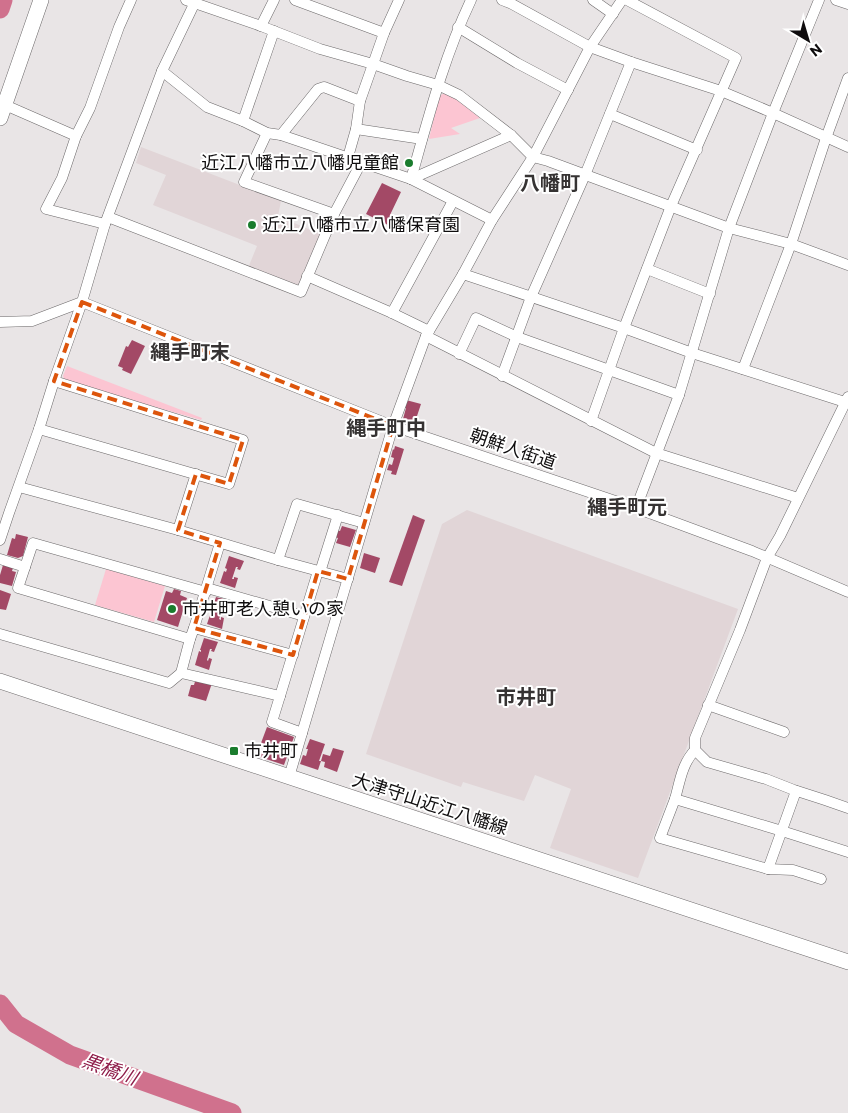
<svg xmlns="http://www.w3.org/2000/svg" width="848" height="1113" viewBox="0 0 848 1113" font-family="Commissioner,'Noto Sans JP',sans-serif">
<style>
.built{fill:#e1d5d7}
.green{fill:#fcc5d2}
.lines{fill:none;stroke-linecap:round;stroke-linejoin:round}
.river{stroke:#d0718d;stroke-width:19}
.building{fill:#a34966}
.minor-casing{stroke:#6c696a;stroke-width:11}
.primary-casing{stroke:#6c696a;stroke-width:16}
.minor{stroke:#fff;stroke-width:10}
.primary{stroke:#fff;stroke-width:15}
.marked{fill:none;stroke:#dd550c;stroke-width:4;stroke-dasharray:10 6;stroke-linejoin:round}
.poi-dot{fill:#1a7c2d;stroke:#fff;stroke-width:2}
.labels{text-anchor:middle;stroke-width:4;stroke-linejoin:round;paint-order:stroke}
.poi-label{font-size:18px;fill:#0f0d0e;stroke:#fff;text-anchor:start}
.street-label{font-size:18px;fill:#0f0d0e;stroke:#fff}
.water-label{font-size:19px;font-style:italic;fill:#8e1c49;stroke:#fff}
.quarter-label{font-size:20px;font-weight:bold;fill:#363333;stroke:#fff}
</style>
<rect width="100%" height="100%" fill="#e9e5e6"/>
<!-- built -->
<g class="built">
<path d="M141 147 281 201 278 216 322 235 302 283 294 286 248 268 257 246 153 205 166 175 136 163Z"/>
<path d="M467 510 738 609 638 878 550 848 571 789 535 775 524 801 463 782 461 787 366 754 442 524Z"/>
</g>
<!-- green -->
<g class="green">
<path d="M447 92 480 118 451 128 460 134 429 139 439 96Z"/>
<path d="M67 366 202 418 201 420 65 381 63 376Z"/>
<path d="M106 569 165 586 154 622 95 605Z"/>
</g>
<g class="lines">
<!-- river -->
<g class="river">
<path d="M0 9 3 0"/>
<path d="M0 1004 16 1024 70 1055 232 1113"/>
</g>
</g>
<!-- building -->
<g class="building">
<path d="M382 183 401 192 390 215 393 216 388 225 366 214Z"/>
<path d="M132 340 145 346 131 374 122 370 123 368 118 366 126 346 128 347Z"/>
<path d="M406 400 421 404 415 422 403 419 406 408H404Z"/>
<path d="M395 446 404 449 396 475 391 474 392 471 387 470 389 464 392 465 394 458 391 457 393 449 394 450Z"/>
<path d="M413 515 425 520 402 586 389 582Z"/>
<path d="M342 526 356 530 350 547 336 543 338 538 335 537 337 530 340 531Z"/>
<path d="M16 534 28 537 23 556 18 558 7 555 12 538 15 539Z"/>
<path d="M364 553 380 558 375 573 360 568Z"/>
<path d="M229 556 244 561 240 570 237 569 238 567H236L232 579H234V577L238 578 235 588 220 583 224 571 226 572 227 569 225 568Z"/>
<path d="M3 565 13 568 12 571 16 572 12 586 0 583V575Z"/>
<path d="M174 589 181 591 180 595 187 598 178 627 157 620 166 591 172 593Z"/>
<path d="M0 590 11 594 6 610 0 609Z"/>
<path d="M216 597 231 601 227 611 224 610 225 608H223L219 619 221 620V617L224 618 222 629 207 624 211 612H213L214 610 212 609Z"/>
<path d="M204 638 218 642 214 652 211 651 212 649H210L207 660 208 661 209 658 212 659 209 670 195 665 199 651 201 652V650H200Z"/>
<path d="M196 678 212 683 206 701 188 696 191 685H194Z"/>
<path d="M267 727 294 737 284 765 260 757 265 744 261 743Z"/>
<path d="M310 739 325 744 319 761H321L318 770 300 764 303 755 306 756 308 749H306Z"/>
<path d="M333 748 344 751 337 772 324 767 325 762 321 761 323 754 330 756Z"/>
</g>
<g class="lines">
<defs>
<g id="minor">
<path d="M186 0 261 26 320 49 373 64 407 76 438 85 459 95 511 135 533 157 548 161 729 228 791 244 848 265"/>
<path d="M295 0 384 33"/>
<path d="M502 0 512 4 590 47 631 62 721 91 773 113 848 147"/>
<path d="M593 0 613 14"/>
<path d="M836 0 848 4"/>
<path d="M261 26 274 0"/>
<path d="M458 27 517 63 568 90"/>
<path d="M162 71 207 107 243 121 267 133 281 135 411 179 492 220"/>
<path d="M5 105 76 136"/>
<path d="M610 114 697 150"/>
<path d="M243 121 274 31"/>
<path d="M356 129 422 139"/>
<path d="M267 133 244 182 334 214"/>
<path d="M281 135 318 89 324 87 360 101"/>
<path d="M348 157 356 129 360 101 384 33 399 0"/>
<path d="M411 179C428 119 444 57 471 0"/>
<path d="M411 179 511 135"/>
<path d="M108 217 301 292 334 214 361 163"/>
<path d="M105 224 46 209 62 178 76 136 90 108 119 27 131 0"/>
<path d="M647 269 710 294"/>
<path d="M463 274 624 328 692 353 848 403"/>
<path d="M307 276 392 313 429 331"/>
<path d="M392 313 453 201"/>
<path d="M0 322 32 321 82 302 105 224 162 71 196 0"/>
<path d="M426 336 656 453 798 498"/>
<path d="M459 354 476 318 517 337 679 395"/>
<path d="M743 369 791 244 826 138 848 78"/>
<path d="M502 376 531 297 585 175 631 62"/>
<path d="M848 397 780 536 767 558 740 630 695 738V750L707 762 766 779 794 790 825 800 848 808"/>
<path d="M591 421 624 328 671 206 736 58 627 0"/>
<path d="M39 429 229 484 243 440 54 381"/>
<path d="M19 487 178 530 278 560 348 579"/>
<path d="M636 508 679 395 729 228 773 113 819 0"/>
<path d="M178 530 196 474"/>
<path d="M0 540 9 513 39 429 54 381 82 302 393 426 636 508 752 551 848 592"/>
<path d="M0 559 25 567"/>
<path d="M278 560 297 504 364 523"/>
<path d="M320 572 338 515"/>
<path d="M207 588 304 616"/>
<path d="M194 628 293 655"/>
<path d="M0 634 169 683 181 673 190 639 194 628 220 543"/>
<path d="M190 639 18 588 33 543 206 592"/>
<path d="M181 673 280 696 272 722 302 733"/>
<path d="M280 696 318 571"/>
<path d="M708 705 784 732"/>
<path d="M289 777 393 426 426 336 463 274 492 220 533 157 590 47 622 0"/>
<path d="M796 791 768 869 660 838 675 799 782 831 848 852"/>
<path d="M675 799C680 781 682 764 695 750"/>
<path d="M768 869 793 870 821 879"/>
</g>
<g id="primary">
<path d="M0 118 41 0"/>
<path d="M0 681 848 962"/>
</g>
</defs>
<!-- minor casing -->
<use href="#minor" class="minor-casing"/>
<!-- primary casing -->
<use href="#primary" class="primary-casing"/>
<!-- minor -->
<use href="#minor" class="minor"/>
<!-- primary -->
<use href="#primary" class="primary"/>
</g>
<!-- marked area -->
<path class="marked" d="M82 302 393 426 348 579 318 571 293 655 194 628 220 543 178 530 196 474 229 484 243 440 54 381Z"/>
<!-- markers -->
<g class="poi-dot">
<circle cx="409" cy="163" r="5"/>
<circle cx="252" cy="225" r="5"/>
<circle cx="172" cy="609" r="5"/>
<rect x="229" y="746" width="10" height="10" rx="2.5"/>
</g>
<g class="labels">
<!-- poi labels -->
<g class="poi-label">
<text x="399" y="169" text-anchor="end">近江八幡市立八幡児童館</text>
<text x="262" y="231">近江八幡市立八幡保育園</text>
<text x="182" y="615">市井町老人憩いの家</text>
<text x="244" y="757">市井町</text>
</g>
<!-- street labels -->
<g class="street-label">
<text transform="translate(513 449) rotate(19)" y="6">朝鮮人街道</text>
<text transform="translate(430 804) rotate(18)" y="6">大津守山近江八幡線</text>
</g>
<!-- water labels -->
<g class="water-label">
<text transform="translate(110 1069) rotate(20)" y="7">黒橋川</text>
</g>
<!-- quarter labels -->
<g class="quarter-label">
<text x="550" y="190">八幡町</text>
<text x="190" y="359">縄手町末</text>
<text x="386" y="435">縄手町中</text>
<text x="627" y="514">縄手町元</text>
<text x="526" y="704">市井町</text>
</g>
</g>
<!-- north arrow -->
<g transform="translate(808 40) rotate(142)" stroke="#ffffff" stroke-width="4" paint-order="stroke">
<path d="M0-4L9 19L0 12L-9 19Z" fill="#0f0d0e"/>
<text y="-8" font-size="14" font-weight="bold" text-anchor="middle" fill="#0f0d0e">N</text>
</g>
</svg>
